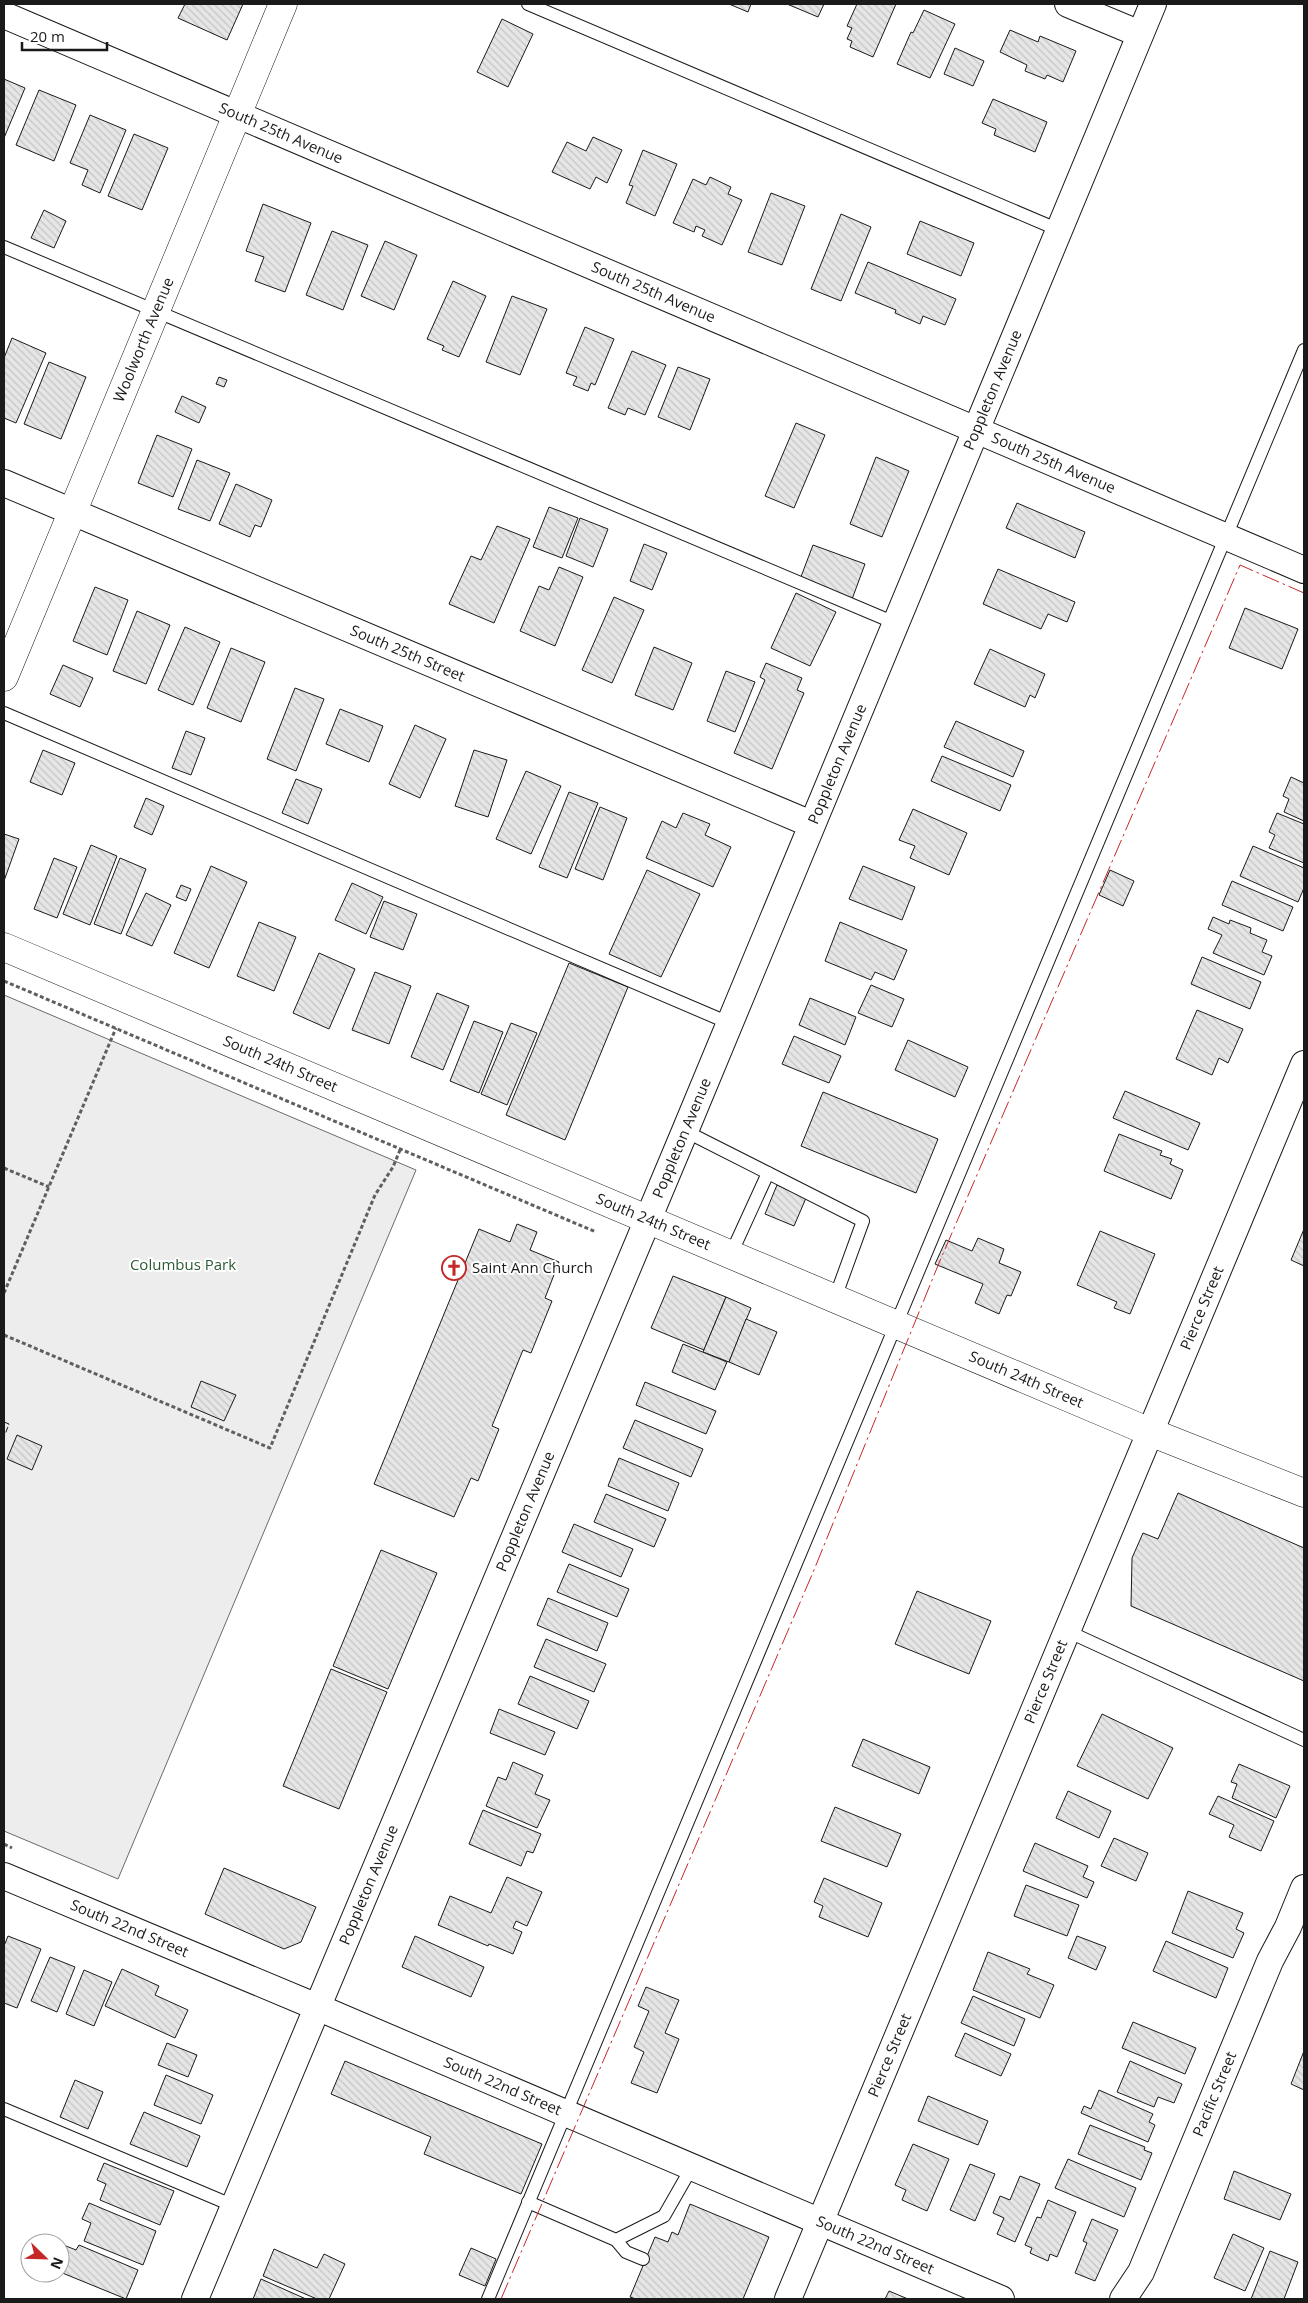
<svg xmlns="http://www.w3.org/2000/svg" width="1308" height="2303" viewBox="0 0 1308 2303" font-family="'Open Sans',sans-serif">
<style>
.green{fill:#ededed;stroke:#6a6a6a}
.building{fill:url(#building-back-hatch);stroke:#1a1a1a}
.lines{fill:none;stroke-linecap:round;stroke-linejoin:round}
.lane-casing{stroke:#1a1a1a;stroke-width:14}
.street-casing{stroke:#1a1a1a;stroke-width:28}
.secondary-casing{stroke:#1a1a1a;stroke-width:29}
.path{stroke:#5f5f5f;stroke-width:3;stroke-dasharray:4 2.5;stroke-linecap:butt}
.lane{stroke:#fff;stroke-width:12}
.street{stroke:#fff;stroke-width:26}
.secondary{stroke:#fff;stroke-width:28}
.fence{stroke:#1a1a1a;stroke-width:1;stroke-dasharray:6 2.5;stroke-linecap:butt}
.power{stroke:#c62828;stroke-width:1;stroke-dasharray:18 4 2.5 4;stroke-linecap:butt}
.labels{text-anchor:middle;stroke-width:4;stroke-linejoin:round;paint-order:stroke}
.street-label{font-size:15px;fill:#1a1a1a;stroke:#fff}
.park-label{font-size:15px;fill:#2b5a34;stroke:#fff}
.poi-label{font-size:15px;fill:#1a1a1a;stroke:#fff;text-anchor:start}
</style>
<defs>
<pattern id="building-back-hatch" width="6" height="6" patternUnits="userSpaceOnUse" patternTransform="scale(1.25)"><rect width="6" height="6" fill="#e6e6e6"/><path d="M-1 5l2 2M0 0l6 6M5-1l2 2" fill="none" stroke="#c5c5c5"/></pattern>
</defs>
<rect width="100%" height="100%" fill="#fff"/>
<!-- green -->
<path class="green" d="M4 995 416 1170 118 1879 4 1831Z"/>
<!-- building -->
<g class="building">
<path d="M185 4H243L227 40 178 18Z"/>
<path d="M729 4H751L748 12Z"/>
<path d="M787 4H824L818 17Z"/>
<path d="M857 4H896L873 57 850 47 852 41 847 39 852 28 847 26Z"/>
<path d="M924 10 955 24 930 78 897 64 911 32 913 33Z"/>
<path d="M502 19 533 34 508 87 477 72Z"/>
<path d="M1010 30 1038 42 1040 36 1076 51 1063 82 1047 75 1045 79 1025 71 1027 65 1000 52Z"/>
<path d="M955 48 984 61 973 86 944 74Z"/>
<path d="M4 79 25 88 4 138Z"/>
<path d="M39 90 76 105 54 161 16 145Z"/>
<path d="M993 99 1047 122 1035 152 994 135 996 129 982 123Z"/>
<path d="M90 115 126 130 100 193 82 185 88 170 70 163Z"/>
<path d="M134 134 168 148 142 210 108 196Z"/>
<path d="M593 137 622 150 607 183 596 177 590 189 552 172 567 142 586 151Z"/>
<path d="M643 150 677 164 655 216 626 203 633 186 629 185Z"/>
<path d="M710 177 731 187 728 194 742 200 722 245 702 236 705 230 696 226 694 232 673 223 693 179 706 185Z"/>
<path d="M771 193 805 206 782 265 748 252Z"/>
<path d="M263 204 311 223 285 292 255 281 264 257 246 251Z"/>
<path d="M44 210 66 221 54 248 31 238Z"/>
<path d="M841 214 871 227 841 301 811 289Z"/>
<path d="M920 221 974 243 961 276 907 254Z"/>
<path d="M332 231 368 245 343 310 306 295Z"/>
<path d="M385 241 417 255 394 310 361 296Z"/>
<path d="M868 262 956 299 945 325 923 316 920 324 895 313 896 310 855 293Z"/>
<path d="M453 281 486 296 459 357 442 350 444 346 427 339Z"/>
<path d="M512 296 547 309 520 375 486 362Z"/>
<path d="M585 327 614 339 595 385 591 383 588 391 573 385 577 377 566 373Z"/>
<path d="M12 338 46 353 16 423 4 418V358Z"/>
<path d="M632 351 666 365 645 415 628 408 625 415 608 408Z"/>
<path d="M49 362 86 377 61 439 24 424Z"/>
<path d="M678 367 710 379 690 430 658 417Z"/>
<path d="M219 377 227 380 224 387 216 384Z"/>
<path d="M182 396 206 407 199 423 175 412Z"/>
<path d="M796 423 825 435 794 508 765 496Z"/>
<path d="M157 435 192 449 173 497 138 483Z"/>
<path d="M876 457 909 471 882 537 850 524Z"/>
<path d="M197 460 230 473 210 521 178 509Z"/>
<path d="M236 484 272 500 261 527 255 525 250 537 219 524Z"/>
<path d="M1017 503 1085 532 1075 558 1006 528Z"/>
<path d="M549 507 578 518 562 558 533 547Z"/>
<path d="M580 518 608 529 593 567 566 556Z"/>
<path d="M497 526 530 539 494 623 449 604 471 556 481 560Z"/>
<path d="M644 544 667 553 652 590 630 581Z"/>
<path d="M813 545 865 564 851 602 799 582Z"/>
<path d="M559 567 583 577 555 646 520 631 539 586 549 590Z"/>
<path d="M998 569 1075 602 1067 622 1048 614 1041 629 983 604Z"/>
<path d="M95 587 128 600 107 655 73 641Z"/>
<path d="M796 593 836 612 810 666 771 648Z"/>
<path d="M614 597 644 610 612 683 582 670Z"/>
<path d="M1245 608 1298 629 1282 669 1229 648Z"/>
<path d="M137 611 170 625 146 684 113 671Z"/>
<path d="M185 627 220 642 193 705 158 690Z"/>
<path d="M654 647 692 663 673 710 635 695Z"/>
<path d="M231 648 265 662 241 722 207 708Z"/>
<path d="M990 649 1045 674 1035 698 1030 695 1025 707 974 684Z"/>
<path d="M766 663 802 678 797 690 804 693 772 769 734 753 765 680 760 677Z"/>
<path d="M63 665 93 678 80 707 50 694Z"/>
<path d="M726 671 755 682 735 732 707 721Z"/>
<path d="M295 688 324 699 296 771 267 759Z"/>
<path d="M340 709 383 726 369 762 326 744Z"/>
<path d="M956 721 1024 751 1013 777 944 747Z"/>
<path d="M415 725 446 739 420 798 389 784Z"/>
<path d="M186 731 205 738 191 775 172 768Z"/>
<path d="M43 750 75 763 62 795 30 782Z"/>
<path d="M474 750 507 760 488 817 455 806Z"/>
<path d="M942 756 1011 785 1000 811 931 781Z"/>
<path d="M526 771 561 786 531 854 496 839Z"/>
<path d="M1291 777 1304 783V821L1284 812 1289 799 1283 796Z"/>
<path d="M296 779 322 789 308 824 282 813Z"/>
<path d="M569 792 598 803 567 878 539 867Z"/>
<path d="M146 798 164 806 152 835 134 827Z"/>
<path d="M600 807 627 818 603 880 575 869Z"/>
<path d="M913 809 967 833 949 875 910 858 915 846 899 840Z"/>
<path d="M683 813 710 824 705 835 731 847 713 887 646 858 662 821 676 828Z"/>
<path d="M1277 813 1304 824V863L1269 848 1275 835 1269 832Z"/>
<path d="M4 834 19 839 4 881Z"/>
<path d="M91 845 117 856 90 925 63 914Z"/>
<path d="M1253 846 1304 868V888L1298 902 1240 876Z"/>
<path d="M54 858 77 867 57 918 34 909Z"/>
<path d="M120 858 146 869 121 934 94 924Z"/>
<path d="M211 866 247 882 209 968 174 953Z"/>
<path d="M863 866 915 887 902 920 849 899Z"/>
<path d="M647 870 700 894 661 977 609 954Z"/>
<path d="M1110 870 1134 881 1123 906 1099 895Z"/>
<path d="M1232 881 1293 907 1283 931 1222 905Z"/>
<path d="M352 883 383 897 366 934 335 920Z"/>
<path d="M181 885 191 889 186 901 176 897Z"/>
<path d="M146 893 171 905 152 946 126 935Z"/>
<path d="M384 901 417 914 403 950 370 937Z"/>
<path d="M1213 917 1229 924 1230 920 1251 928 1250 933 1267 940 1262 952 1272 956 1264 975 1213 953 1222 935 1208 929Z"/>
<path d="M259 922 296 937 274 991 237 976Z"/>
<path d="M840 922 907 950 894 980 875 972 871 980 825 961Z"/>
<path d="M319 953 355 969 329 1029 293 1013Z"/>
<path d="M1202 957 1261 982 1250 1009 1191 984Z"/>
<path d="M569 963 628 987 565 1140 506 1115Z"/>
<path d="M375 972 411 986 389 1044 352 1030Z"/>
<path d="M871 985 904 999 892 1027 858 1013Z"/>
<path d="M437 993 469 1006 443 1070 411 1057Z"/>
<path d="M810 998 856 1017 845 1045 799 1025Z"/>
<path d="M1197 1010 1243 1029 1228 1063 1219 1058 1212 1075 1176 1059Z"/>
<path d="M474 1021 503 1032 479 1093 450 1081Z"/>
<path d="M511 1023 537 1033 507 1105 481 1094Z"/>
<path d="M794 1036 841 1056 829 1083 782 1064Z"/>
<path d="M908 1040 968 1067 955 1097 895 1070Z"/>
<path d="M1125 1091 1200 1123 1188 1150 1113 1118Z"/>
<path d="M823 1092 938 1139 916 1193 801 1146Z"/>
<path d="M1119 1134 1162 1151 1160 1155 1172 1159 1170 1164 1183 1170 1171 1199 1104 1171Z"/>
<path d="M777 1185 806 1198 794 1226 765 1214Z"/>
<path d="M517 1224 537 1232 530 1250 559 1262 545 1298 552 1301 531 1353 523 1350 492 1426 499 1429 478 1481 471 1478 454 1517 374 1484 479 1229 510 1242Z"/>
<path d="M1304 1229V1266L1291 1260Z"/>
<path d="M1100 1231 1155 1254 1130 1314 1114 1308 1117 1302 1077 1285Z"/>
<path d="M978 1238 1004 1249 999 1263 1021 1272 1011 1296 1007 1295 999 1314 975 1303 983 1284 935 1264 946 1240 972 1251Z"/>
<path d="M673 1276 726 1297 704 1350 651 1328Z"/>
<path d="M726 1297 751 1308 729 1362 703 1352Z"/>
<path d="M746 1319 777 1332 759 1375 729 1362Z"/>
<path d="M683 1344 727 1362 715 1390 672 1372Z"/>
<path d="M201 1381 236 1395 224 1421 191 1407Z"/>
<path d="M645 1382 716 1411 706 1434 636 1405Z"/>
<path d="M635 1420 703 1449 691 1477 623 1448Z"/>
<path d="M17 1435 42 1446 32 1470 7 1459Z"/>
<path d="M619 1458 679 1483 668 1511 608 1486Z"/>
<path d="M1178 1493 1304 1548V1681L1131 1606 1132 1558 1143 1533 1158 1539Z"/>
<path d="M606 1494 666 1519 654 1547 594 1522Z"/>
<path d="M574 1524 633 1549 621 1577 562 1552Z"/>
<path d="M381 1550 437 1573 388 1689 333 1666Z"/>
<path d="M569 1564 629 1589 617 1617 557 1592Z"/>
<path d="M917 1591 991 1621 969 1674 895 1644Z"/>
<path d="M548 1598 608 1623 597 1651 537 1625Z"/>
<path d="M546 1639 606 1664 594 1692 534 1667Z"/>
<path d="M331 1669 387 1692 339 1809 283 1786Z"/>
<path d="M530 1676 589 1701 577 1729 518 1704Z"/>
<path d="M499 1709 555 1732 545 1755 490 1733Z"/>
<path d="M1102 1714 1173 1748 1148 1799 1077 1766Z"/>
<path d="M863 1739 930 1767 919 1794 852 1766Z"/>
<path d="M513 1762 543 1775 535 1794 550 1800 537 1828 486 1806 498 1777 506 1780Z"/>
<path d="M1239 1764 1290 1786 1276 1818 1232 1798 1237 1784 1231 1782Z"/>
<path d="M1068 1791 1111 1811 1099 1838 1056 1818Z"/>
<path d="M1218 1796 1274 1821 1261 1851 1229 1837 1234 1825 1209 1814Z"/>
<path d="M835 1807 901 1834 887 1867 821 1841Z"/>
<path d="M483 1810 541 1834 533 1853 527 1851 521 1866 469 1844Z"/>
<path d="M1114 1838 1148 1853 1136 1881 1101 1866Z"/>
<path d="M1035 1843 1088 1866 1083 1877 1094 1882 1087 1898 1023 1871Z"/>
<path d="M224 1868 316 1907 301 1942 284 1949 205 1914Z"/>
<path d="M507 1877 542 1892 527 1926 516 1921 513 1928 522 1932 513 1954 489 1944 488 1946 438 1925 450 1896 491 1913Z"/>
<path d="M824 1878 882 1903 868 1937 819 1917 823 1906 814 1902Z"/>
<path d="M1026 1885 1079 1905 1067 1936 1014 1916Z"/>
<path d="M1188 1891 1243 1913 1236 1929 1244 1933 1233 1958 1172 1933Z"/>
<path d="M8 1936 41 1949 17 2008 4 2003V1946Z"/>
<path d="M415 1936 484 1967 471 1997 402 1967Z"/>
<path d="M1077 1936 1106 1947 1096 1970 1068 1958Z"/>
<path d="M1166 1941 1228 1968 1216 1998 1153 1971Z"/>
<path d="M988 1952 1030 1969 1027 1974 1054 1985 1040 2018 973 1990Z"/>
<path d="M50 1957 75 1967 57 2012 31 2001Z"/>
<path d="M122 1969 159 1986 155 1995 188 2010 175 2038 105 2006Z"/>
<path d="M84 1970 112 1982 94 2026 66 2014Z"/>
<path d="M646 1987 679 2000 665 2033 679 2039 657 2093 631 2083 644 2052 634 2047 649 2011 638 2006Z"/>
<path d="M973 1996 1025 2019 1014 2046 961 2023Z"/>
<path d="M1133 2022 1196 2048 1185 2074 1122 2048Z"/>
<path d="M965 2033 1011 2054 1001 2076 955 2056Z"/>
<path d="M167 2043 197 2055 188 2077 158 2065Z"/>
<path d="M1304 2051V2090L1291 2084Z"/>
<path d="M345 2061 542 2144 521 2194 424 2154 431 2137 331 2094Z"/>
<path d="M1130 2061 1182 2084 1174 2103 1158 2097 1154 2107 1117 2092Z"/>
<path d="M166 2075 213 2095 201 2124 154 2105Z"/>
<path d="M75 2080 103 2092 88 2129 60 2117Z"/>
<path d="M1099 2090 1153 2114 1149 2122 1155 2125 1148 2142 1081 2113 1084 2106 1091 2109Z"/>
<path d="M928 2096 988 2121 978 2145 918 2121Z"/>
<path d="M144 2112 200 2136 187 2167 130 2144Z"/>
<path d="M1090 2125 1145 2147 1144 2150 1152 2153 1141 2180 1078 2154Z"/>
<path d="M913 2144 949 2159 927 2211 902 2200 906 2190 895 2185Z"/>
<path d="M1068 2159 1136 2188 1124 2217 1055 2188Z"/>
<path d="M104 2163 174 2191 160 2225 100 2200 106 2184 97 2180Z"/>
<path d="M970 2164 995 2174 975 2221 950 2210Z"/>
<path d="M1234 2171 1291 2194 1280 2220 1224 2199Z"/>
<path d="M1020 2176 1040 2184 1015 2242 997 2234 1004 2218 993 2213 1000 2196 1010 2200Z"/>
<path d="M1048 2200 1076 2212 1057 2257 1050 2254 1048 2261 1030 2253 1032 2248 1025 2245 1037 2217 1041 2218Z"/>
<path d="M89 2203 156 2231 143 2265 84 2241 91 2223 82 2219Z"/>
<path d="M690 2204 769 2237 743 2299H636L630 2297 655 2237 668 2242 672 2232 678 2235Z"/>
<path d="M1092 2219 1118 2230 1095 2281 1075 2273 1087 2243 1083 2241Z"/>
<path d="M1233 2234 1264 2248 1245 2291 1214 2278Z"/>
<path d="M79 2245 138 2270 126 2299 60 2272V2260L66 2246 76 2250Z"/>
<path d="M471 2248 496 2259 485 2286 459 2275Z"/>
<path d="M274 2249 317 2268 324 2254 345 2264 329 2299H317L263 2276Z"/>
<path d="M1270 2251 1298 2262 1284 2299H1251Z"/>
<path d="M261 2279 306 2299H253Z"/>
<path d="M889 2291 908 2299H885Z"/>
</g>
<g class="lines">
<defs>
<g id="lane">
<path d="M528 4 1059 230"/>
<path d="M4 247 895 623"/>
<path d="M4 713 729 1023"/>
<path d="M685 1131 863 1221 835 1298"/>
<path d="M731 1254 768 1173"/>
<path d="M1067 1631 1304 1740"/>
<path d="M4 2109 234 2206"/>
<path d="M528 2202 616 2240 664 2216 692 2167"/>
<path d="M616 2240 626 2252 643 2259"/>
<path d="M488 2299 1304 350"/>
</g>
<g id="street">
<path d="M1068 4 1140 34"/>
<path id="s1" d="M4 15 1304 570"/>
<path id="s2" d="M4 483 811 824"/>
<path id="s3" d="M4 1876 317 2007 1001 2299"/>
<path id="s4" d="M195 2299 685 1131 1153 4"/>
<path id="s5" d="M788 2299 1304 1064"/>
<path id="s6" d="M1123 2299 1141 2272 1270 1961 1288 1927 1304 1888"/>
</g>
<g id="secondary">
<path id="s7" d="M4 677 283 4"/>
<path id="s8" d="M4 947 1150 1432 1304 1493"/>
</g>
</defs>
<!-- lane casing -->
<use href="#lane" class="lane-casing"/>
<!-- street casing -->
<use href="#street" class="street-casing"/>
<!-- secondary casing -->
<use href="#secondary" class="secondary-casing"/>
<!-- path -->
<g class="path">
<path d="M4 981 596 1232"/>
<path d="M4 1168 49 1187"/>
<path d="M4 1293 116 1028"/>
<path d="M4 1335 270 1448 375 1195 393 1167 400 1150"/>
<path d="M4 1844 12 1848"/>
</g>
<!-- lane -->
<use href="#lane" class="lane"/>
<!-- street -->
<use href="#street" class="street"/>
<!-- secondary -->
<use href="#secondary" class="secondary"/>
<!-- fence -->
<path class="fence" d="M4 1422 9 1424 4 1437"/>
<!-- power -->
<path class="power" d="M501 2299 814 1570 939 1263 1240 565 1304 593"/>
</g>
<!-- icons -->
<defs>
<symbol id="church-ring" viewBox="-11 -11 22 22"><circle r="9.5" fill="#fff" stroke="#c62828" stroke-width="1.5"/><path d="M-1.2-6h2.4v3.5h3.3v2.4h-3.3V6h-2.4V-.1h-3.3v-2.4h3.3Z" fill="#c62828"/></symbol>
</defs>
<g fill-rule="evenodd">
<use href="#church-ring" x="440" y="1254" width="28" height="28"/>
</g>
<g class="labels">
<!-- street labels -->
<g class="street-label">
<text dy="5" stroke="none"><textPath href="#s1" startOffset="301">South 25th Avenue</textPath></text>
<text dy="5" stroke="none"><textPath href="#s1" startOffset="706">South 25th Avenue</textPath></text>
<text dy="5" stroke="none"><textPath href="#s7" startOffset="365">Woolworth Avenue</textPath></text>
<text dy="5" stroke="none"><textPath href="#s4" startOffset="2069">Poppleton Avenue</textPath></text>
<text dy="5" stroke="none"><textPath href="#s1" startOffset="1141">South 25th Avenue</textPath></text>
<text dy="5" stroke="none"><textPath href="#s2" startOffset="438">South 25th Street</textPath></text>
<text dy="5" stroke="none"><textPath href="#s4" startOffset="1664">Poppleton Avenue</textPath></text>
<text dy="5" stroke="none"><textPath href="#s8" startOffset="300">South 24th Street</textPath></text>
<text dy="5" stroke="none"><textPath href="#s4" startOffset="1259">Poppleton Avenue</textPath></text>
<text dy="5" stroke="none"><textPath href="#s8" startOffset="705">South 24th Street</textPath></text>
<text dy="5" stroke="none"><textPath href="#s5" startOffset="1074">Pierce Street</textPath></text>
<text dy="5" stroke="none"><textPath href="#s8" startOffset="1110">South 24th Street</textPath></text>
<text dy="5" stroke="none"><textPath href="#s4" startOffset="854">Poppleton Avenue</textPath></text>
<text dy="5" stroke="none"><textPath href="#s5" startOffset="669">Pierce Street</textPath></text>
<text dy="5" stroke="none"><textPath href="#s4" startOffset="449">Poppleton Avenue</textPath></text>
<text dy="5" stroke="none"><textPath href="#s3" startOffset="136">South 22nd Street</textPath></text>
<text dy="5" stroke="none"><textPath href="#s5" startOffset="264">Pierce Street</textPath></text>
<text dy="5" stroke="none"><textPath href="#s3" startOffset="541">South 22nd Street</textPath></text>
<text dy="5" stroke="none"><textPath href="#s6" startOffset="225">Pacific Street</textPath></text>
<text dy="5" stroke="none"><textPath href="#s3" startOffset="946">South 22nd Street</textPath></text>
</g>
<!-- park labels -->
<g class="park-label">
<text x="183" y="1270">Columbus Park</text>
</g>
<!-- poi labels -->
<g class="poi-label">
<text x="472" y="1273">Saint Ann Church</text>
</g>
</g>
<!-- border -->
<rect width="1308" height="2303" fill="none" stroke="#1a1a1a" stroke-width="10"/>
<!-- north arrow -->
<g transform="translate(45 2258) rotate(113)"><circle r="24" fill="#ffffff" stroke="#a3a3a3"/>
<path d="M0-4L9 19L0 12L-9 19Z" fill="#c62828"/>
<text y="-8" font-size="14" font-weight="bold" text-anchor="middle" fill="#1a1a1a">N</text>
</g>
<!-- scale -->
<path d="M22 42v8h85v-8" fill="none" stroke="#1a1a1a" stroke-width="2.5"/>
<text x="30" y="42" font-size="15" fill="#1a1a1a" stroke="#ffffff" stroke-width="4" paint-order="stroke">20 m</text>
</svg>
